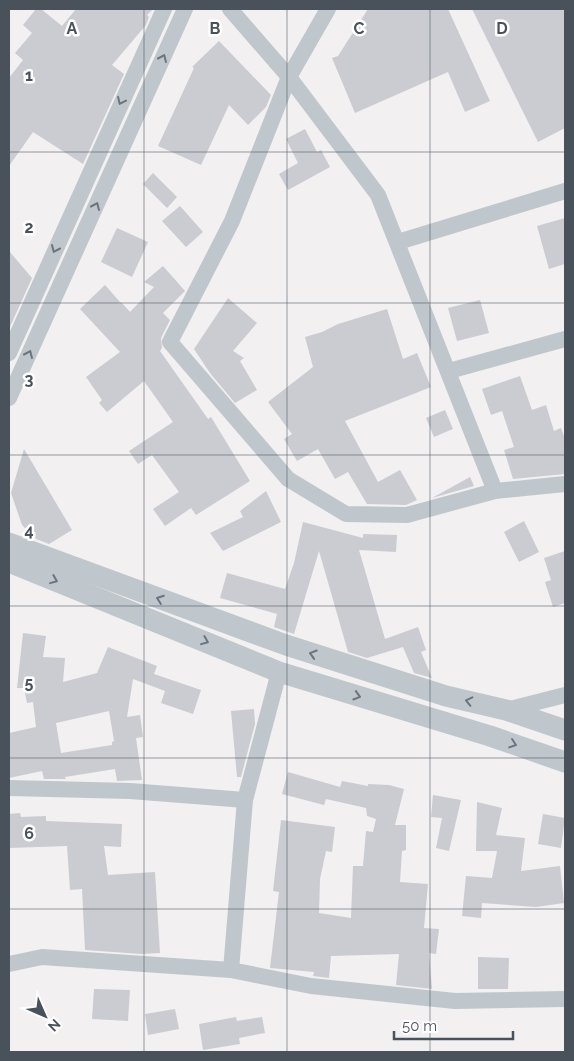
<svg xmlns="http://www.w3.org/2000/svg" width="574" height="1061" viewBox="0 0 574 1061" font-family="Raleway,sans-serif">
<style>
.building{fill:#caccd2;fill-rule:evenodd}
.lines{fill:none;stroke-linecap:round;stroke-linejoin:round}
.minor{stroke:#bfc7cd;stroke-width:16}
.tertiary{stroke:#bfc7cd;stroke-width:21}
.oneway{stroke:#6c757d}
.grid{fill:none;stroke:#49525b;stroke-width:1;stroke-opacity:0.55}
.grid-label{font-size:16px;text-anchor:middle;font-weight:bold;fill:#49525b;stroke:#fff;stroke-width:5;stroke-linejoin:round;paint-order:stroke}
</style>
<rect width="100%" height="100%" fill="#f2f0f0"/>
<!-- building -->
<g class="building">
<path d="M36 9H41L62 26 76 9H153L147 15 149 17 146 25 112 65 124 74 83 164 33 132 9 166V78L23 60 15 53 32 33 23 25Z"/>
<path d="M368 9H448L490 101 465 112 448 72 355 113 332 58 338 56Z"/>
<path d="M472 9H563L565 14V128L538 142Z"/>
<path d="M219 41 271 95 266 107 248 125 229 105 201 165 158 146 194 68 192 67Z"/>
<path d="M305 129 317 152 321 150 330 167 288 190 279 174 298 163 286 139Z"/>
<path d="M153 173 177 197 167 208 143 184Z"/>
<path d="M180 206 203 232 186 247 162 221Z"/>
<path d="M565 218V264L549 269 537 226Z"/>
<path d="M117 228 148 242 132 277 101 262Z"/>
<path d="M9 251 32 278 9 329Z"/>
<path d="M163 266 185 291 163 313 170 320 161 338 162 348 160 351 208 419 211 417 250 481 196 515 191 508 165 526 153 509 179 492 152 455 138 464 129 451 173 422 144 381 107 412 99 403 102 400 86 377 120 352 80 309 105 285 120 302 119 304 121 302 130 312 154 287 144 282Z"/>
<path d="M228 298 257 323 233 351 244 358 240 361 257 390 235 403 210 373 194 349Z"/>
<path d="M480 300 489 333 457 341 448 308Z"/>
<path d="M387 309 403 359 417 353 431 387 345 421 378 482 400 470 417 500 406 505 367 504 348 472 335 479 318 449 297 461 284 439 292 434 268 402 313 367 305 337 322 332 338 324Z"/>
<path d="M520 376 532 410 546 405 554 431 561 428 565 439V474L513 479 504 450 514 447 502 411 491 415 482 389Z"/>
<path d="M445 410 453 429 434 437 426 418Z"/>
<path d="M24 449 72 530 49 544 36 539 22 525 11 493Z"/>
<path d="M470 477 474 486 432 498Z"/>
<path d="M266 491 281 522 223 551 210 533 243 517 240 511Z"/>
<path d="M524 521 539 552 519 562 504 532Z"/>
<path d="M303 522 363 538V534L397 535 396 552 359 550 385 639 418 627 426 650 421 652 432 678 414 673 403 647 367 658 348 652 319 551 294 634 274 627 277 614 220 598 227 573 285 589 294 563Z"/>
<path d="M565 551V603L553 607 545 582 551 580 544 558Z"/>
<path d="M23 633 46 636 43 657 65 658 63 682 97 673 108 647 157 666 154 674 201 690 193 714 161 703 165 691 133 679 127 717 140 715 143 737 136 738 142 780 117 781 115 769 65 777 66 779H44L42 771 9 778V733L36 727 33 702 27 703 24 688H17ZM109 711 114 741 112 742V745L61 753 56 723Z"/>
<path d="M254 709 255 724 241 777H237L231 711Z"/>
<path d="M288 772 340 787 342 781 368 786V784L389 785 404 789 395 825H406V850L402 851 400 882 428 884 424 928 439 929 436 954 429 953 432 989 396 985 399 954 331 956 329 978 313 976 314 972 270 968 279 892 273 891 281 820 335 827 332 852 326 851 320 879 319 913 351 918 353 866H363L366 831 373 832 376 819 367 816 366 808 326 799 324 805 282 794Z"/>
<path d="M433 795 461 800 449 851 436 848 442 818 431 817Z"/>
<path d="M477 802 502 808 496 835 525 838 521 871 560 866 564 903 536 907 482 903 481 918 462 916 466 876 492 878 497 851H476Z"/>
<path d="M20 813 21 817 46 816V821L122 824 121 847 104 846 108 875 155 872 160 953 141 954 85 950 82 889 70 890 67 846 9 848V814Z"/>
<path d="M543 814 565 818 561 848 538 844Z"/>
<path d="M478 957 509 958 508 989H478Z"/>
<path d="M94 989 130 990 128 1021 92 1019Z"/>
<path d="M175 1009 179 1029 148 1035 145 1014Z"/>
<path d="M236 1017 237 1021 262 1017 265 1033 239 1038 240 1044 203 1050 199 1024Z"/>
</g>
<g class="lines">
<!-- minor -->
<g class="minor">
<path d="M230 9 289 77 378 195 495 491"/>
<path d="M328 9 289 77 232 221 170 342 288 479 346 514 407 515 495 491 565 484"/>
<path d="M398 242 565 191"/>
<path d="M9 353 164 9"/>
<path d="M449 371 565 339"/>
<path d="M9 398 185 9"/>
<path d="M506 710 565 695"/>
<path d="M9 788 130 791 245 800"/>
<path d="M9 964 42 957 231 970 311 986 455 1001 565 999"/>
<path d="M231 970 245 800 279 672"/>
</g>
<!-- tertiary -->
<g class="tertiary">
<path d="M9 543 286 645 446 696 506 710 565 730"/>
<path d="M9 562 279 672 490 736 565 762"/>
</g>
</g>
<!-- one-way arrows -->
<defs><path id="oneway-chevron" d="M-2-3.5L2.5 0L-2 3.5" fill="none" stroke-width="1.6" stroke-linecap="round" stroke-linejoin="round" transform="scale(1.25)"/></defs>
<g class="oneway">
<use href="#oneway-chevron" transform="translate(163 58) rotate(-66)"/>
<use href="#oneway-chevron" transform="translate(121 101) rotate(115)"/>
<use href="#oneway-chevron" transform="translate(96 206) rotate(-66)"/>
<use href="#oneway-chevron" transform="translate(55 249) rotate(114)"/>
<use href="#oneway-chevron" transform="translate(29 354) rotate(-66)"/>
<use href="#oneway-chevron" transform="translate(54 580) rotate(22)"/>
<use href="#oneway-chevron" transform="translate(160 599) rotate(-160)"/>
<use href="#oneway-chevron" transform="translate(205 641) rotate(22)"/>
<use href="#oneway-chevron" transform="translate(313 654) rotate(-163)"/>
<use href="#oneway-chevron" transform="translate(357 696) rotate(17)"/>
<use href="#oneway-chevron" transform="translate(469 701) rotate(-167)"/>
<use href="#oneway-chevron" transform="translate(513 744) rotate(19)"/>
</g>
<!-- grid -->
<path class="grid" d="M144 9V1052M287 9V1052M430 9V1052M9 152H565M9 303H565M9 455H565M9 606H565M9 758H565M9 909H565"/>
<g class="grid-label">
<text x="72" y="34">A</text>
<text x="215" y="34">B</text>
<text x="359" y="34">C</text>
<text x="502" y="34">D</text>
<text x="29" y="81">1</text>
<text x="29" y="233">2</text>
<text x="29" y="385">3</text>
<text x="29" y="536">4</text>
<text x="29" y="688">5</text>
<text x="29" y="839">6</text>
</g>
<!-- border -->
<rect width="574" height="1061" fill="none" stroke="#49525b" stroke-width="20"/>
<!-- north arrow -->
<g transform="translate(45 1016) rotate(135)" stroke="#ffffff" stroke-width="4" paint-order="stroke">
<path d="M0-4L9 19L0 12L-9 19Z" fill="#49525b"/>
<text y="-8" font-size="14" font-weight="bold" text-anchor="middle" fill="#49525b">N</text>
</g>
<!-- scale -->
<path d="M394 1031v8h119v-8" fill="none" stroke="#49525b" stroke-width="2.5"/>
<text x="402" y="1031" font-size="15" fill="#49525b" stroke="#ffffff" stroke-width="4" paint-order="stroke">50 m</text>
</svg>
